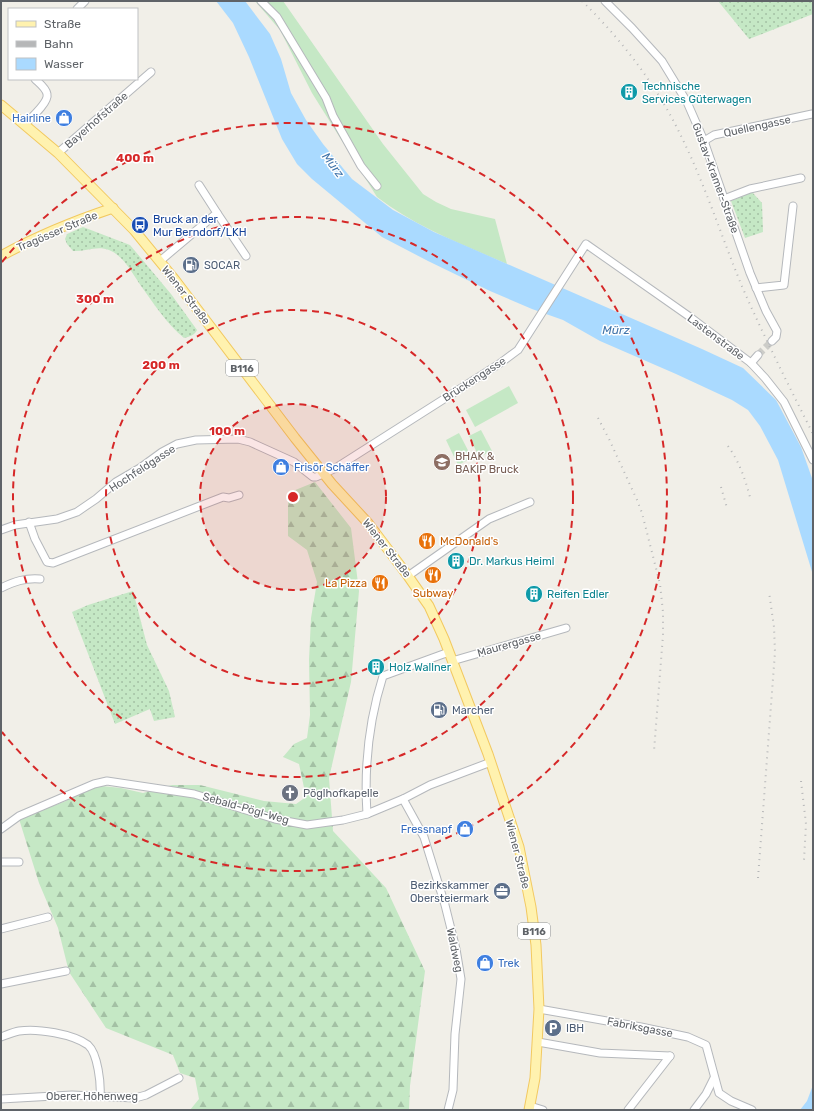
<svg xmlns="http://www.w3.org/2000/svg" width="814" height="1111" viewBox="0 0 814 1111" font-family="Rubik,sans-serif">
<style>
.grass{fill:url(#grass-dots)}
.forest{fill:url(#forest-firs)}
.garden{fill:#c5e8c5}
.water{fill:#aadaff}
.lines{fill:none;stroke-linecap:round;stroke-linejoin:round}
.minor-tunnel{stroke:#ccccc8;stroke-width:7;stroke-dasharray:7 3.5;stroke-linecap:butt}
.minor-casing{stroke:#b5b8bc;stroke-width:9}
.major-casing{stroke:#f2c960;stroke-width:11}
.minor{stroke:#fff;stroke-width:7}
.major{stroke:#fff2af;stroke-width:9}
.rail{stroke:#b6b7b8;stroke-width:2;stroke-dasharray:1 5;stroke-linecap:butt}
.ring{fill:none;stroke:#d62828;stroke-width:2;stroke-dasharray:7 5}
.labels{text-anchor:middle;stroke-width:3;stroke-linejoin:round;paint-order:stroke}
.shield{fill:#fff;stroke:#8f9295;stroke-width:1}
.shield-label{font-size:10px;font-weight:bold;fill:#5f6368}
.culture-label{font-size:11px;fill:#0d838f;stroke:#fff;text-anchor:start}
.shop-label{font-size:11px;fill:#366cbe;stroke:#fff;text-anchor:end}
.street-label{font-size:11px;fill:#5f6368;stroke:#fff}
.transit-label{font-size:11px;fill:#164399;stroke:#fff;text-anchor:start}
.service-label{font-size:11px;fill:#4e5e75;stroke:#fff;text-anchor:start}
.education-label{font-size:11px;fill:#785e54;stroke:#fff;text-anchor:start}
.food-label{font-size:11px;fill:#c56008;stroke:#fff;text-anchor:start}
.worship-label{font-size:11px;fill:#5b616d;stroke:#fff;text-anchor:start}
.water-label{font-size:12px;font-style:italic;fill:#4174aa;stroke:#fff}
.centre{fill:#d62828;stroke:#fff;stroke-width:2}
.ring-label{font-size:12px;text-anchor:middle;font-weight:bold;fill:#d62828;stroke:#fff;stroke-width:3;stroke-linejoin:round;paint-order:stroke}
</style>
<defs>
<pattern id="grass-dots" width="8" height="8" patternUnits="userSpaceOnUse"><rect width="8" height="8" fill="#c5e8c5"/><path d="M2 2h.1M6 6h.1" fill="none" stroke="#a3c0a4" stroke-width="1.8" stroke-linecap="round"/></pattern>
<pattern id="forest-firs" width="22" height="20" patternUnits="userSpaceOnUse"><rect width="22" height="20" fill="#c5e8c5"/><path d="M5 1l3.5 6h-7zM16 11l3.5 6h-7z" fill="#a3c0a4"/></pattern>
</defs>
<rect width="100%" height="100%" fill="#f1efe8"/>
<!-- grass -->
<g class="grass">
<path d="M718 1H813V14L749 39Z"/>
<path d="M752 192 762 203 763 232 745 238 731 201Z"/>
<path d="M83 227 130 245 171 294 197 330C195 335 189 337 184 338 167 324 154 304 141 286 132 273 124 256 109 250 97 245 84 252 73 251L67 244 65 239 67 234Z"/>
<path d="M133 591 147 645 169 691 175 717 154 721 150 709 115 724 72 612 88 605Z"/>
</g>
<!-- forest -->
<path class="forest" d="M315 482 351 528 359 591 351 682 329 778 333 831 386 888 425 971 410 1086 409 1110H190L199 1099 195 1078 180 1073 173 1055 106 1028 69 972 58 928 39 883 19 819 66 801 77 793 102 786 121 788 143 793 172 785H200L264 801 296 804 306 797 299 764 283 757 294 744 307 738 310 715 309 660 311 618 317 582 307 550 288 536V493Z"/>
<!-- garden -->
<g class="garden">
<path d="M255 1H283L383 144 423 194 436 202 451 209 495 219 507 264C463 245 416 227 377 197L312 93 280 30Z"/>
<path d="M509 386 518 403 475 427 466 410Z"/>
<path d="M481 430 492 451 479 457 469 436Z"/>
<path d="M459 433 472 458 458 465 446 440Z"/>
</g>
<!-- water -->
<g class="water">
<path d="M216 1H245L270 34 281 59 291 93 306 120 323 144 352 179 393 210 434 232 702 349 743 368 776 400 801 447 813 481V575L778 460 760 426 748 410 732 400 676 374 600 341 563 320 532 309 490 291 428 261 382 237 312 179 297 164 282 139 249 57 233 23Z"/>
<path d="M813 1085V1110H800L807 1101Z"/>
</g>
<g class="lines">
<!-- minor-tunnel -->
<path class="minor-tunnel" d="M758 355 772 341"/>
<defs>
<g id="minor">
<path d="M261 1 277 17 326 98 333 116 361 166 377 186"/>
<path d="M605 1 632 28 662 61 687 102 704 141 750 273 766 311 777 331 776 337 772 341"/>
<path d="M77 9 85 1"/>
<path d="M25 124C31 118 49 102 47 94 46 88 39 83 35 79"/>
<path d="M704 141 714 135 812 114"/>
<path d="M58 153 151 72"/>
<path d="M724 199 750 189 801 178"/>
<path d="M217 213 246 256"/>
<path d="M160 261 217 213 199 185"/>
<path d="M756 288 784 285 793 206"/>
<path d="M751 363 758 355"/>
<path d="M29 522 35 539 47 562 53 563 223 497 229 498 239 495"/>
<path d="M1 530 15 525 57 519 77 512 96 499 116 482 140 468 162 452 177 444 196 440 238 439 250 442 294 462 313 477H316L334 469 499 364 518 350 586 244 690 317 751 363 765 378 784 402 813 460"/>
<path d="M408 576 489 519 530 502"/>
<path d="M1 588C15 581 25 578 40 579"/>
<path d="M452 661 566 628"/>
<path d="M403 799 424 837 445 905 456 949 461 979 455 1034 453 1090 448 1110"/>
<path d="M367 814C364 767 369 720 383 676L449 652"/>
<path d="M1 829 19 816 94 784 107 781 194 794 275 819 307 825 343 820 367 814 403 799 430 785 491 762"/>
<path d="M1 862H19"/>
<path d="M1 929 48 917"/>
<path d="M1 984 66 971"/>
<path d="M539 1009 641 1027 688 1037 706 1045 719 1093 731 1101 752 1110"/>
<path d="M1 1037C7 1035 13 1032 19 1031 37 1028 73 1034 88 1045 98 1054 101 1084 100 1096"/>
<path d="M538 1042 600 1053 670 1056"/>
<path d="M1 1099 72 1095 135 1098 146 1095 179 1078"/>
<path d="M530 1106 543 1110"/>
<path d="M628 1110 670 1056"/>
<path d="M694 1110 706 1094 714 1078"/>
</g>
<g id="major">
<path d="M1 105 58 153 134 230 175 280 295 438 332 484 368 523 408 576 429 606 444 639 488 754 519 847 531 907 536 945 539 1009 535 1078 529 1110"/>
<path d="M1 256C37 236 74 221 113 208"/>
</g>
</defs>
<!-- minor casing -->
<use href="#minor" class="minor-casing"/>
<!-- major casing -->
<use href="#major" class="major-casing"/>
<!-- minor -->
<use href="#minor" class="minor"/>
<!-- major -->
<use href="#major" class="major"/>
<!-- rail -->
<g class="rail">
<path d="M582 1C622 40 658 87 682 138 705 185 721 235 741 284 763 335 788 384 813 434"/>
<path d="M598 418 609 439 637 500 642 513 660 584 663 612V635L654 751"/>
<path d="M728 446C740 463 746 481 751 501"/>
<path d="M721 487 727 508"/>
<path d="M801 781 806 824 804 860"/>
<path d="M758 878 775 652 774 627 769 592"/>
</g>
</g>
<!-- distance rings -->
<circle cx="293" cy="497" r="93" fill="#d62828" fill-opacity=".12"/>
<g class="ring">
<circle cx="293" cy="497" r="93"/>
<circle cx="293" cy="497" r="187"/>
<circle cx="293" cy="497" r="280"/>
<path d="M2 262A374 374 0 1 1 2 732"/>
</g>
<!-- icons -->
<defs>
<symbol id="building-disc" viewBox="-11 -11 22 22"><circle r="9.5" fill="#0f9aa8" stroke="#fff"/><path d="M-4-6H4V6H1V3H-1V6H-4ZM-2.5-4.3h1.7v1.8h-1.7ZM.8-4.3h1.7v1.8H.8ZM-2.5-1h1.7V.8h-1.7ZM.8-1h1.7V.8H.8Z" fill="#fff"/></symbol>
<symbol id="shop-disc" viewBox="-11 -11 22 22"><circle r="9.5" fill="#3f7fe0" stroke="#fff"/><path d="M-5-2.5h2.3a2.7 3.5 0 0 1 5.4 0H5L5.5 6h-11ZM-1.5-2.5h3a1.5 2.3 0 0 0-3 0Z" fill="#fff"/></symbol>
<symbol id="bus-disc" viewBox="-11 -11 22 22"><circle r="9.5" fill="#1a4fb4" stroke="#fff"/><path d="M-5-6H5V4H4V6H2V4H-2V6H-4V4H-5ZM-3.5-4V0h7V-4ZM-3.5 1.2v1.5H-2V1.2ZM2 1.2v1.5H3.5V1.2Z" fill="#fff"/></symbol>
<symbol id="fuel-disc" viewBox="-11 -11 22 22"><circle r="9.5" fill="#5c6f8a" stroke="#fff"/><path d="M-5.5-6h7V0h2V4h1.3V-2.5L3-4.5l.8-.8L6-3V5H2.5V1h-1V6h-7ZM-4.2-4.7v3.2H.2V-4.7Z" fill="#fff"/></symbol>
<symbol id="school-disc" viewBox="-11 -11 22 22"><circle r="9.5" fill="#8d6e63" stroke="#fff"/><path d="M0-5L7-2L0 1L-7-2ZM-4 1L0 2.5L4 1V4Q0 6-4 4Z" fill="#fff"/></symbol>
<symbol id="restaurant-disc" viewBox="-11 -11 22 22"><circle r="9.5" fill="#e8710a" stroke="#fff"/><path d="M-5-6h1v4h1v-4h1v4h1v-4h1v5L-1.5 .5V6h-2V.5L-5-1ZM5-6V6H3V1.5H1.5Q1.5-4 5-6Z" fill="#fff"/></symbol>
<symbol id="church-disc" viewBox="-11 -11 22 22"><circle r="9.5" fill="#6b7280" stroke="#fff"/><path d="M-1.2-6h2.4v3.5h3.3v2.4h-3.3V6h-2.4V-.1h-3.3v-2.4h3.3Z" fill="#fff"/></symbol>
<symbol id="office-disc" viewBox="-11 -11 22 22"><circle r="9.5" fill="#5c6f8a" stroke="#fff"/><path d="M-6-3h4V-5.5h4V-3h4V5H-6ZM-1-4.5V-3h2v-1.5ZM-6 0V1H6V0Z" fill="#fff"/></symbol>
<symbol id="parking-disc" viewBox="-11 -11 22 22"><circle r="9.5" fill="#5c6f8a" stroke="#fff"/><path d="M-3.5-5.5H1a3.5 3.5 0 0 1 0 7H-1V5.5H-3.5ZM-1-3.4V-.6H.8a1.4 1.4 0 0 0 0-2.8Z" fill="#fff"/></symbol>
</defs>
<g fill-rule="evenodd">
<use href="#building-disc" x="619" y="82" width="20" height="20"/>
<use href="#shop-disc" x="54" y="108" width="20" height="20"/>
<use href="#bus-disc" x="130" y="215" width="20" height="20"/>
<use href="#fuel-disc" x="181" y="255" width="20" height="20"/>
<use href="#school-disc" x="432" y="452" width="20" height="20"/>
<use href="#shop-disc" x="271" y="457" width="20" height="20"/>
<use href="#restaurant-disc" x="417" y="531" width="20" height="20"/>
<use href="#building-disc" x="446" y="551" width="20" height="20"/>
<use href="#restaurant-disc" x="423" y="565" width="20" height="20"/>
<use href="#restaurant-disc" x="370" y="573" width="20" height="20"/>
<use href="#building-disc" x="524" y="584" width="20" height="20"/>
<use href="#building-disc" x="366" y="657" width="20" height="20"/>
<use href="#fuel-disc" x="429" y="700" width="20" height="20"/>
<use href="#church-disc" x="280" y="783" width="20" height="20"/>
<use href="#shop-disc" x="455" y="819" width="20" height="20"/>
<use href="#office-disc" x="492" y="881" width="20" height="20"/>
<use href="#shop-disc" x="475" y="953" width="20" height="20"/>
<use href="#parking-disc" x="543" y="1018" width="20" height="20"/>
</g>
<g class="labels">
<!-- shield labels -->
<g class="shield">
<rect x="226" y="360" width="32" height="16" rx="3"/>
<rect x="518" y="923" width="32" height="16" rx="3"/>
</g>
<g class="shield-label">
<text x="242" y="372">B116</text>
<text x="534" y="935">B116</text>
</g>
<!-- culture labels -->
<g class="culture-label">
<text x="642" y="90">Technische<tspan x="642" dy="13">Services Güterwagen</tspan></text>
<text x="469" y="565">Dr. Markus Heiml</text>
<text x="547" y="598">Reifen Edler</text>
<text x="389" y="671">Holz Wallner</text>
</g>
<!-- shop labels -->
<g class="shop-label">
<text x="51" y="122">Hairline</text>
<text x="294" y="471" text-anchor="start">Frisör Schäffer</text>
<text x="452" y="833">Fressnapf</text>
<text x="498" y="967" text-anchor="start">Trek</text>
</g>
<!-- street labels -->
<g class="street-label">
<text transform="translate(96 120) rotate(-41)" y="4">Bayerhofstraße</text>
<text transform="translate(757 126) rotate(-12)" y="4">Quellengasse</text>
<text transform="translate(716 178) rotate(70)" y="4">Gustav-Kramer-Straße</text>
<text transform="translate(57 231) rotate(-23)" y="4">Tragösser Straße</text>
<text transform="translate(186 295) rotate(52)" y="4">Wiener Straße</text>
<text transform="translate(716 337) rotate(37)" y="4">Lastenstraße</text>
<text transform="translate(474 379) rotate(-33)" y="4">Brückengasse</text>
<text transform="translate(142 468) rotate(-33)" y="4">Hochfeldgasse</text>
<text transform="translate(387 548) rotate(52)" y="4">Wiener Straße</text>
<text transform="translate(509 644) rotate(-16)" y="4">Maurergasse</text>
<text transform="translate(246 808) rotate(16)" y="4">Sebald-Pögl-Weg</text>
<text transform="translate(518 854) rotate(76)" y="4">Wiener Straße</text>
<text transform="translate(455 950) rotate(78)" y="4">Waldweg</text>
<text transform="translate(640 1027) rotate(11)" y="4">Fabriksgasse</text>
<text x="92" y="1100">Oberer Höhenweg</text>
</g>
<!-- transit labels -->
<g class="transit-label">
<text x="153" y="223">Bruck an der<tspan x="153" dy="13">Mur Berndorf/LKH</tspan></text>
</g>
<!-- service labels -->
<g class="service-label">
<text x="204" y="269">SOCAR</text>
<text x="452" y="714">Marcher</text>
<text x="489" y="889" text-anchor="end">Bezirkskammer<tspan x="489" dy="13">Obersteiermark</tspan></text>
<text x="566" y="1032">IBH</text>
</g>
<!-- education labels -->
<g class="education-label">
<text x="455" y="460">BHAK &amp;<tspan x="455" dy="13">BAKIP Bruck</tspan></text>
</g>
<!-- food labels -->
<g class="food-label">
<text x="440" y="545">McDonald's</text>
<text x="367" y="587" text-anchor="end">La Pizza</text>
<text x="433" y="597" text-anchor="middle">Subway</text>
</g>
<!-- worship labels -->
<g class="worship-label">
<text x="303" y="797">Pöglhofkapelle</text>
</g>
<!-- water labels -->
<g class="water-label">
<text transform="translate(333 165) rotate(53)" y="4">Mürz</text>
<text x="616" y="334">Mürz</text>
</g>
</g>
<circle cx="293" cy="497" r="6" class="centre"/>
<g class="ring-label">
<text x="135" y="162">400 m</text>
<text x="95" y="303">300 m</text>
<text x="161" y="369">200 m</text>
<text x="227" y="435">100 m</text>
</g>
<!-- border -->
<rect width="814" height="1111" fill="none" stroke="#5f6368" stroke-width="4"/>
<!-- legend -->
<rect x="8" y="8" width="130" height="72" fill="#ffffff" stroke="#bfc1c3"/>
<rect x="16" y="21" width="20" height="6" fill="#fff2af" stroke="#bfc1c3"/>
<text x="44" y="28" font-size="12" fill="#5f6368">Straße</text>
<rect x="16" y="41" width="20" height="6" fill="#b6b7b8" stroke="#bfc1c3"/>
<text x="44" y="48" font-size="12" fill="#5f6368">Bahn</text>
<rect x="16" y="58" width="20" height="12" fill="#aadaff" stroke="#bfc1c3"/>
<text x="44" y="68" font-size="12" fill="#5f6368">Wasser</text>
</svg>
